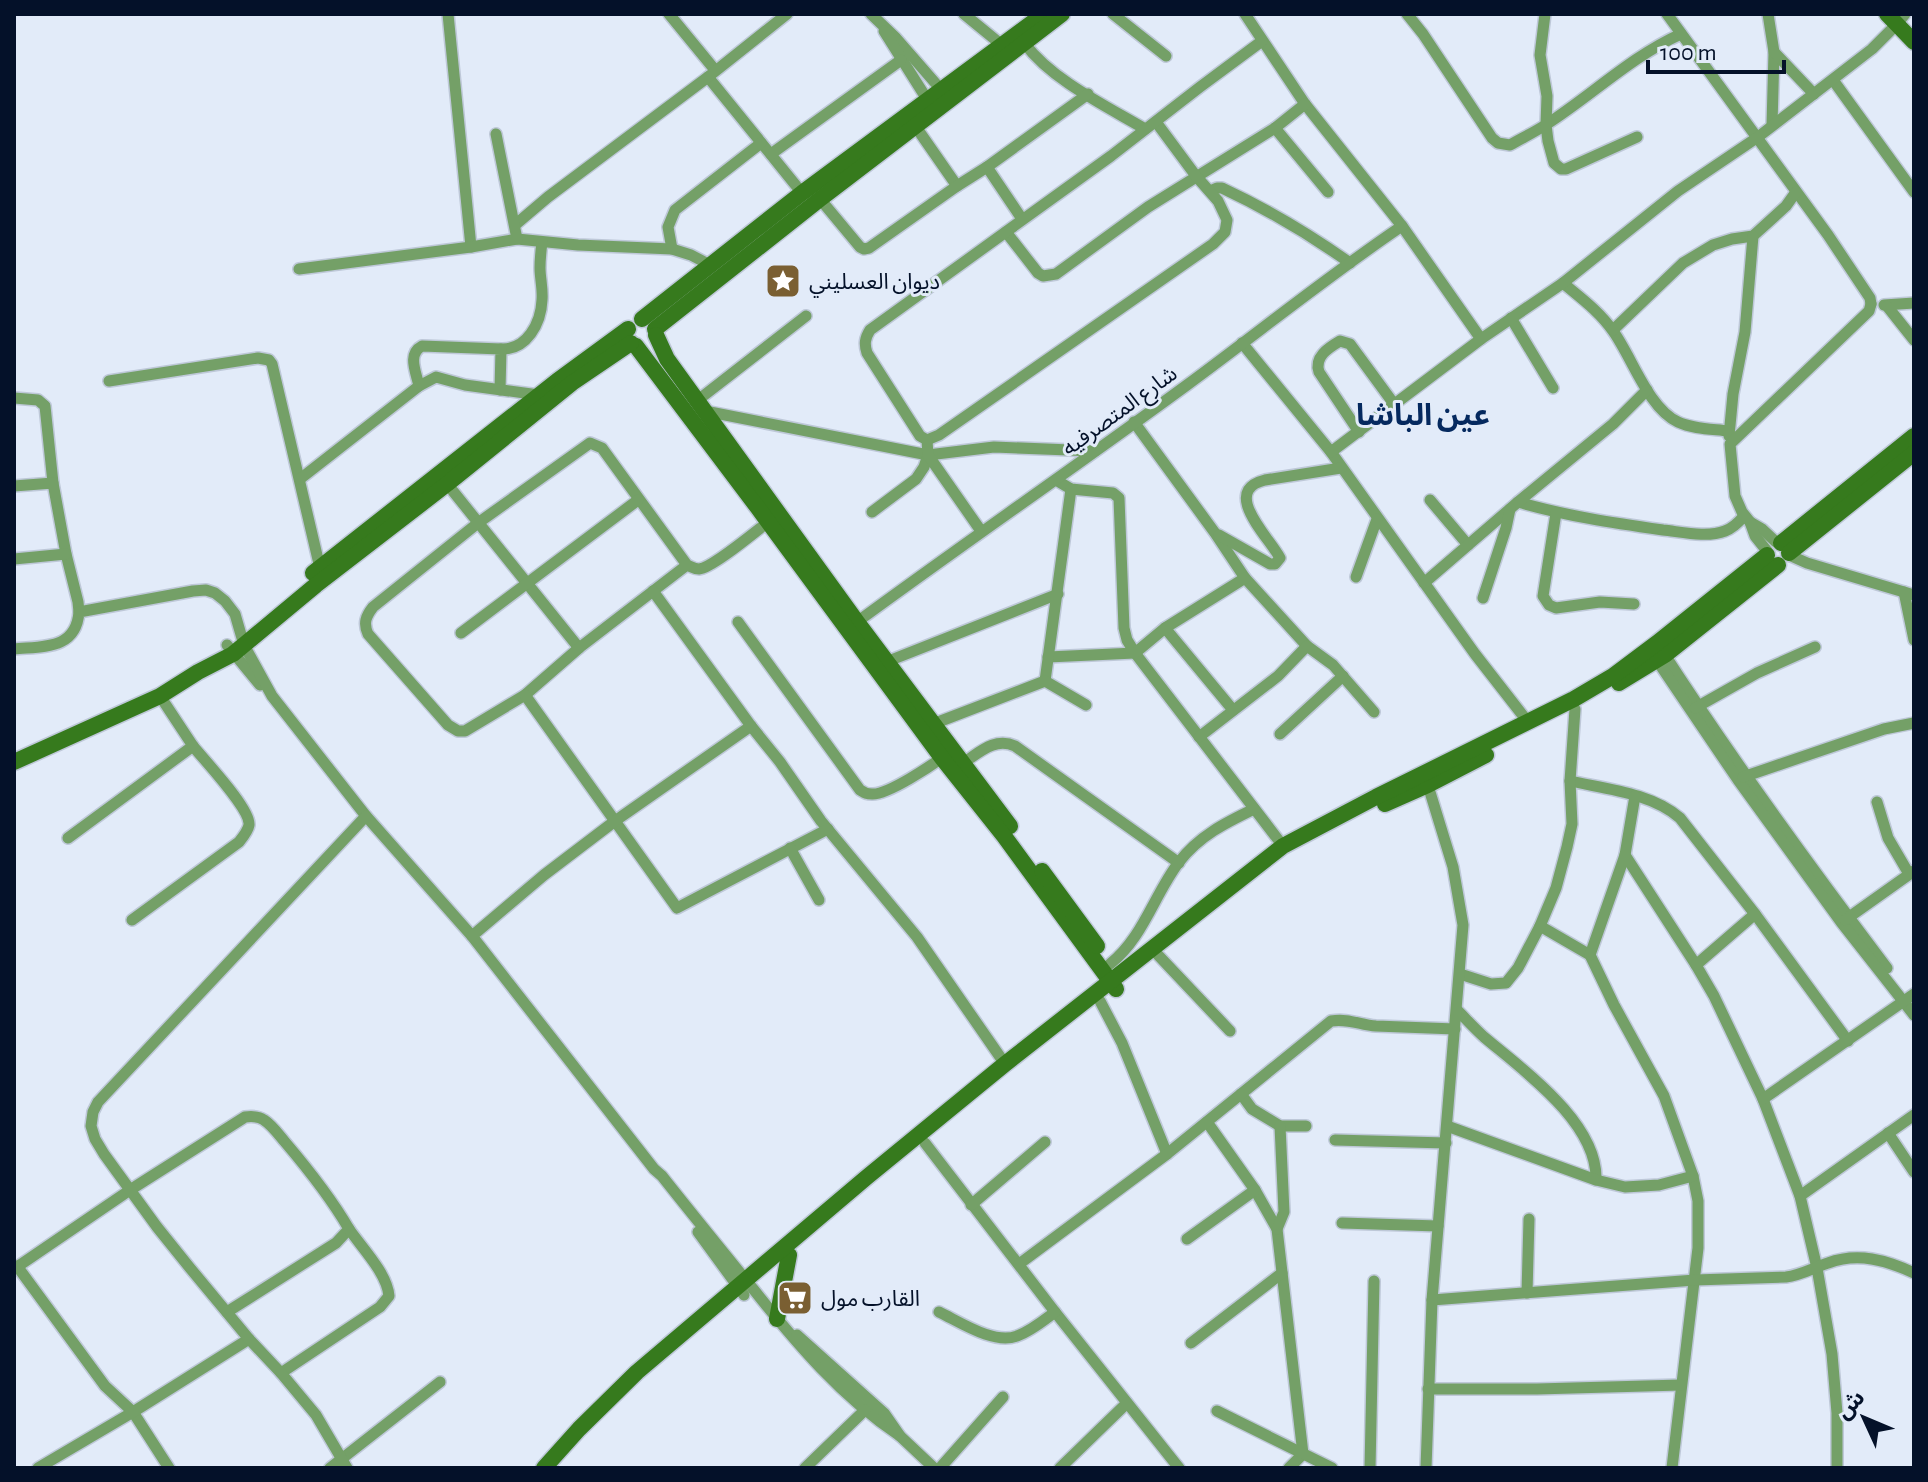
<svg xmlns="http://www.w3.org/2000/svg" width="1928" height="1482" viewBox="0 0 1928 1482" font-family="'Alegreya Sans','Noto Sans Arabic',sans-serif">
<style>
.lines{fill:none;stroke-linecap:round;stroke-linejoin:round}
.street-casing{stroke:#bec8d8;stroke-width:14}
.secondary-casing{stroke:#bec8d8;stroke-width:19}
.street{stroke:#74a067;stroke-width:11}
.secondary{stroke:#367a1d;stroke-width:16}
.labels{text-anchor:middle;stroke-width:6;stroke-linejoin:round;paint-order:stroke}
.poi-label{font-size:22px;fill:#041129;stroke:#e2ebf9;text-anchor:start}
.street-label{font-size:22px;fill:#041129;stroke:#e2ebf9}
.district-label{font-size:30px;font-weight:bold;fill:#05295f;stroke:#e2ebf9}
</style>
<rect width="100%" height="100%" fill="#e2ebf9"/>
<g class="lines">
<defs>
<g id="street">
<path d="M448 14 471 247"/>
<path d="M669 14 715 70"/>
<path d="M871 14 896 38 944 93"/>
<path d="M964 14 1003 46"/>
<path d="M1113 14 1166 56"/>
<path d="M1245 14 1305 104 1402 226 1481 339"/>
<path d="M1407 14 1423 34 1492 138 1498 143 1510 145C1522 138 1535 132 1547 124 1592 95 1632 56 1681 34"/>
<path d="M1545 14 1540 55 1547 96 1546 125 1548 141 1554 163 1561 169H1566L1637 137"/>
<path d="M1667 14 1828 235 1870 298 1871 304"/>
<path d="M1768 14 1774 52 1772 125"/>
<path d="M884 31 930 104"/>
<path d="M1025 44C1052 80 1106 106 1145 129"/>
<path d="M1774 52 1814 94"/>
<path d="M708 77 802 193"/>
<path d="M1833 80 1914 192"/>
<path d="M916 127 957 186"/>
<path d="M1275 128 1328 192"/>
<path d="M771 154 901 60"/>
<path d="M987 167 1022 219"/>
<path d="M1210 191 1217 188H1222C1267 209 1309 234 1350 263"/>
<path d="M820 199 860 247 864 249 869 248 957 186 987 167 1088 94"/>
<path d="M515 225 548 197 708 77 787 14"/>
<path d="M1006 232 1038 273 1043 276 1056 274 1148 207 1275 128 1305 104"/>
<path d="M517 239 578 245 672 249 691 255 710 265"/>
<path d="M672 249 668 227 675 210 761 143"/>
<path d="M299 269 471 247 517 239 496 134"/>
<path d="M1563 283C1581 298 1600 312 1613 331 1632 357 1648 408 1678 422 1693 429 1712 429 1728 431"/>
<path d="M1884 305 1914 303"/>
<path d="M1887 306 1914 340"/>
<path d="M1511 318 1553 388"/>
<path d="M1613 330 1683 263 1713 245 1732 239 1753 236 1786 206 1796 192"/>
<path d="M1242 343 1331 452 1475 654 1528 722"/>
<path d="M501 349C527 350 541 323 542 300 543 289 540 278 540 268 540 259 541 250 542 242"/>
<path d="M109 381 258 358 269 360 272 364 320 568"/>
<path d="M419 386C416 372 407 354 422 346L501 349 500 390"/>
<path d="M14 398 38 400 45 406 53 483"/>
<path d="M698 400 806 316"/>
<path d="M705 411 928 455 994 447 1095 451"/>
<path d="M1134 422 1215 533 1245 578 1307 646"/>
<path d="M1359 432 1319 372C1314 357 1328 348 1340 341L1350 344 1394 404"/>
<path d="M1729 436 1733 394 1745 332 1753 236"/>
<path d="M927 440 939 435 1213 244 1225 232 1227 220 1218 201 1196 176 1156 122"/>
<path d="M1331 452 1481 339 1563 283 1678 191 1758 137 1872 49 1897 24 1905 14"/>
<path d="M300 479 419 386 436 377 465 385 539 395"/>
<path d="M444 480 579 648"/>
<path d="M1056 480 1071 489 1113 493 1119 498 1124 628 1127 640 1135 653 1283 846"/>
<path d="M14 486 53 483 66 554 78 602 79 612"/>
<path d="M1430 500 1468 545"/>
<path d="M1518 502C1566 516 1614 523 1663 530 1682 532 1707 538 1725 531 1733 528 1739 522 1744 516"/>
<path d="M872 512 916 479 924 467 928 455"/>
<path d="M1556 513 1543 596 1549 605 1556 608 1600 602 1634 604"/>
<path d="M1750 522 1762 529 1776 542"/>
<path d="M981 531 928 455 927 440 920 436 867 353C864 344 865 338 870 330L1111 156 1200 87 1262 41"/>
<path d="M1219 535 1270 564H1275L1280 558C1269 537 1220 491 1265 480L1341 468"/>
<path d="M1767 551 1755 536 1750 522 1742 512 1735 496 1730 444 1869 311 1871 304"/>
<path d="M1789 555 1807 563 1914 595"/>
<path d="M14 559 66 554"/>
<path d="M687 565 579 648 525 695 465 731H458L448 725 368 634C363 623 366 616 373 607L478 523 590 443 602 448 687 565C692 567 694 569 699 569 712 568 755 532 768 522"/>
<path d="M1356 577 1377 519"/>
<path d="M1424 583 1518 502 1613 424 1647 390"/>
<path d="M653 591 751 726 780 762 821 821 917 937 1005 1064"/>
<path d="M1904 592 1914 640"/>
<path d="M1483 598 1506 528 1510 509"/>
<path d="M738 622 860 790C865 793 866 794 872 794 888 795 932 765 946 755"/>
<path d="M857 622C966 542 1078 465 1187 385 1259 332 1328 276 1402 226"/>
<path d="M1165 628 1233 710"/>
<path d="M461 633 638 500"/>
<path d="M227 645 260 685"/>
<path d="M14 649C43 646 76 650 79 612L193 591 206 590 215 593 225 601 235 614 244 645 272 696 366 816 472 936"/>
<path d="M1661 649C1732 759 1809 865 1887 968"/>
<path d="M1654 656 1738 780 1841 922 1914 1015"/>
<path d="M1048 657 1135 653 1165 628 1245 578"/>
<path d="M886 662 1058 594"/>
<path d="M1045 681 1071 489"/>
<path d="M525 695 677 908 828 829"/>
<path d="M1695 708 1757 673 1815 647"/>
<path d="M933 724 1045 681 1086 705"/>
<path d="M751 726 615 821 544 875 472 936 654 1169 662 1176C692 1214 723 1252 754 1290 797 1344 842 1397 900 1436"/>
<path d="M1280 734 1343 676"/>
<path d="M1199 737 1278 676 1307 646 1333 665 1374 712"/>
<path d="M963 763C980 752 995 737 1015 746L1179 863"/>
<path d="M1743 777 1884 729 1914 723"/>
<path d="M1570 781C1606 789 1651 793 1680 818L1755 914 1848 1041"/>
<path d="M1877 802 1888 838 1909 874"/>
<path d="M68 838 193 746 160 696"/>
<path d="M790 848 819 900"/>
<path d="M1625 855 1696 965 1714 996 1763 1099 1800 1196 1817 1268 1832 1354 1837 1413V1468"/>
<path d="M132 920 239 842C243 837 248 831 249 825 251 809 204 760 193 746"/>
<path d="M1845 920 1914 871"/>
<path d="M1540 926 1590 955 1614 1005 1664 1096 1693 1176 1698 1201V1248L1672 1468"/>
<path d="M1158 955 1230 1031"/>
<path d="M1590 955 1625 855 1635 796"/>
<path d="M1110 964C1143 938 1154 895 1179 862 1199 836 1225 823 1254 809"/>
<path d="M1696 965 1755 914"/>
<path d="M1460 974 1491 984 1506 983 1518 968 1540 926 1556 888 1567 847 1572 824 1570 781 1575 709"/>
<path d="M1100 1001 1122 1043 1167 1154"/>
<path d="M1457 1010C1466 1019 1474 1028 1484 1037 1523 1070 1598 1123 1596 1180"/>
<path d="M1241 1094 1252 1109 1280 1126H1306"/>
<path d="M1763 1099 1914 994"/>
<path d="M1207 1122 1255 1190 1277 1229 1303 1454 1289 1468"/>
<path d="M1447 1126 1596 1180 1625 1187 1659 1185 1693 1176"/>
<path d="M1888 1133 1914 1172"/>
<path d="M1335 1140 1446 1143"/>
<path d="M925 1143 1055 1312 1179 1468"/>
<path d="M1800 1196 1914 1115"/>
<path d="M971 1205 1045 1142"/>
<path d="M1342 1223 1438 1226"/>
<path d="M1277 1229 1284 1212 1280 1126"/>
<path d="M698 1232 744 1295"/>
<path d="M1187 1239 1255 1190"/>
<path d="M1019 1264 1167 1154 1331 1021C1349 1018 1360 1025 1376 1026 1403 1027 1429 1028 1455 1029"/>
<path d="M17 1266 105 1386 133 1412 169 1468"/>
<path d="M14 1269 130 1190 245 1117C252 1116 258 1116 264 1120 272 1125 279 1135 285 1142 308 1169 331 1198 349 1229L336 1243 227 1312"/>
<path d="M1527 1293 1529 1219"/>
<path d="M1432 1300 1695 1280 1786 1277C1801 1275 1813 1268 1828 1263 1858 1252 1886 1260 1914 1273"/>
<path d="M939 1312C960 1322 994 1345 1017 1336 1031 1331 1043 1321 1055 1312"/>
<path d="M797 1335 884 1413 900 1436 934 1468"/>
<path d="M1191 1343 1282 1273"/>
<path d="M281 1373 380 1307 389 1296C387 1273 362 1248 349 1229"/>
<path d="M1428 1389H1537L1681 1385"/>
<path d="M1217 1411 1332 1468"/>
<path d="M38 1468 133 1412 249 1339"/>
<path d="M330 1468 440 1382"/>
<path d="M347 1468 316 1415 281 1373 249 1339 190 1268 157 1227 104 1154 95 1139 91 1126 93 1112 98 1102 366 816"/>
<path d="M805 1468 865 1410"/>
<path d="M940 1468 1003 1397"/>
<path d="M1060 1468 1127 1403"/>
<path d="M1370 1468 1374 1281"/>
<path d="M1426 1468 1432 1300 1463 925 1453 867 1426 779"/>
</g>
<g id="secondary">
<path d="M1887 14 1914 42"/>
<path d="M642 319 802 193 1044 14"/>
<path d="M655 329 820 199 1062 14"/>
<path d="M656 335 667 359 857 622 1010 826"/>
<path d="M636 346 758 508 942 758 1004 836 1116 989"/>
<path d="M1781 543 1914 436"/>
<path d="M1789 553 1914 453"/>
<path d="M313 573 557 381 628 329"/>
<path d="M1619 683 1665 655 1778 565"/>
<path d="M14 762 160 696 198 672 233 654 316 585 447 484 546 404 572 383 631 343"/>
<path d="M1385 804 1428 785 1486 755"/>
<path d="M1042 871 1097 946"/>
<path d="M777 1319 789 1255"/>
<path d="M544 1468 579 1429 637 1372 867 1177 1005 1064 1283 846 1376 797 1574 699 1613 676 1657 643 1767 555"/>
</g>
</defs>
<!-- street casing -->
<use href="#street" class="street-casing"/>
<!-- secondary casing -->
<use href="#secondary" class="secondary-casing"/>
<!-- street -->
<use href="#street" class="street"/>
<!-- secondary -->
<use href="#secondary" class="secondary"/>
</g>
<!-- icons -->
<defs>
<symbol id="sight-square" viewBox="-11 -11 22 22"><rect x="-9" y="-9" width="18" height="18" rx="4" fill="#7a5f32" stroke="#e2ebf9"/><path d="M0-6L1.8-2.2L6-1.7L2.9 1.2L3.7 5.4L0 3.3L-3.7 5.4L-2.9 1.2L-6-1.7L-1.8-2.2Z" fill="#fff"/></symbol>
<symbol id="supermarket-square" viewBox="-11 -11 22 22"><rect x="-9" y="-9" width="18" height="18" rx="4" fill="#7a5f32" stroke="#e2ebf9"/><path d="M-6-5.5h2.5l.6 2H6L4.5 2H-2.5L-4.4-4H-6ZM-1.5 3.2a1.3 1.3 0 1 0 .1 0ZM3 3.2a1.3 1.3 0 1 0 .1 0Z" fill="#fff"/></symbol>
</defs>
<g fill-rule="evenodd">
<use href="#sight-square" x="763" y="261" width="40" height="40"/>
<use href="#supermarket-square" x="775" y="1278" width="40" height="40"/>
</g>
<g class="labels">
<!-- poi labels -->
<g class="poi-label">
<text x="809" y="289">ديوان العسليني</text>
<text x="821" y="1306">القارب مول</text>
</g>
<!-- street labels -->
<g class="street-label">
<text transform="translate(1119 410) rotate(-36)" y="8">شارع المتصرفيه</text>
</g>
<!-- district labels -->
<g class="district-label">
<text x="1423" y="425">عين الباشا</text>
</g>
</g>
<!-- border -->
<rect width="1928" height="1482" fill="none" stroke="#041129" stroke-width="32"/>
<!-- north arrow -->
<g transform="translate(1864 1418) rotate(314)" stroke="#e2ebf9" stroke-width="6" paint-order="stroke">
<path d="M0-6L14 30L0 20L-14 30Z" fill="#041129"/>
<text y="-12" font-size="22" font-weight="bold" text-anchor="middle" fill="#041129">ش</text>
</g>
<!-- scale -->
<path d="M1648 60v12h136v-12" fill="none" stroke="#041129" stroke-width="4"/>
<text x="1660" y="60" font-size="24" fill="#041129" stroke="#e2ebf9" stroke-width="6" paint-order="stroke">100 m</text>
</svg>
